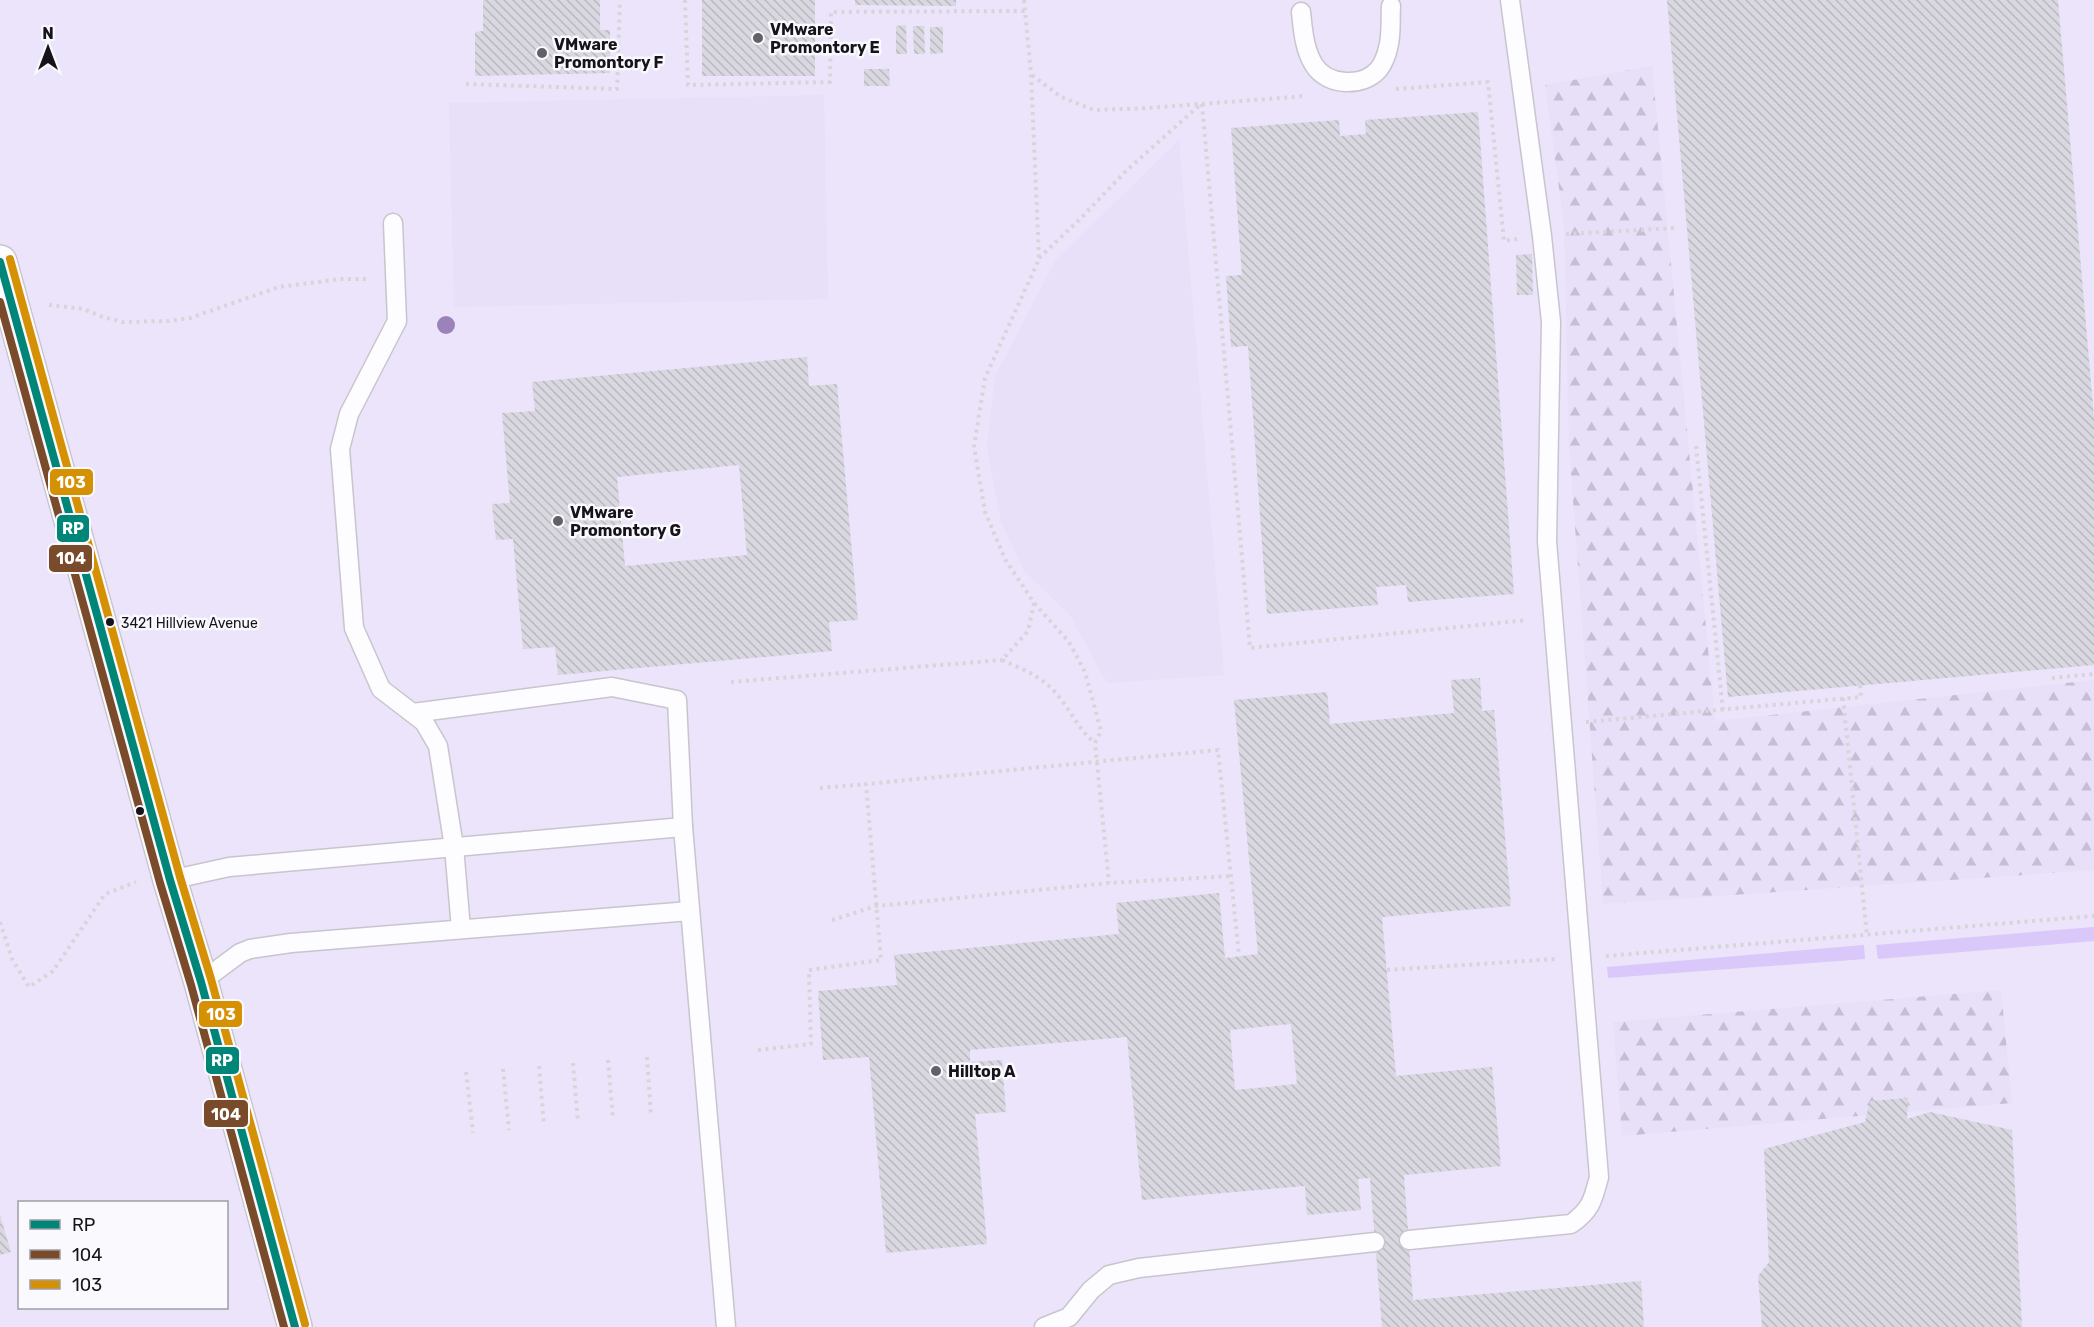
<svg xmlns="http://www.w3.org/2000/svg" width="2094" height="1327" viewBox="0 0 2094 1327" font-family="Rubik,sans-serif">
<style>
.built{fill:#ebe4fa;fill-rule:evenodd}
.green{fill:#e8e0f8}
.forest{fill:url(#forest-firs)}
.water{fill:#d9c8f9}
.building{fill:url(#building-back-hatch);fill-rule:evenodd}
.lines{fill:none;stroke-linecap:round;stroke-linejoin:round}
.lane-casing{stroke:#c8c5ce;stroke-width:21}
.secondary-casing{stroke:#c8c5ce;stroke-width:36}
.path{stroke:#d7d5d9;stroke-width:4;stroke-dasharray:3 4.5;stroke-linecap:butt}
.lane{stroke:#fdfcfe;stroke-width:18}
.secondary{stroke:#fdfcfe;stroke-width:33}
.bus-1-casing{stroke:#faf9fe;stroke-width:12}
.bus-2-casing{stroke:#faf9fe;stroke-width:12}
.bus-3-casing{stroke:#faf9fe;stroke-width:12}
.bus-1{stroke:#008579;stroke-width:8}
.bus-2{stroke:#7a4b2a;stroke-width:8}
.bus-3{stroke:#d59004;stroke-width:8}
.tree{fill:#9b83ba}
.poi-dot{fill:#636068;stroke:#faf9fe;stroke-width:2}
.bus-dot{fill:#16131b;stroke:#faf9fe;stroke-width:2}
.labels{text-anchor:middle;stroke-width:5;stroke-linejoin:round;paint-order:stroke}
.bus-label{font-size:14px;fill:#16131b;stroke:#faf9fe;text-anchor:start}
.poi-label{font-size:16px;font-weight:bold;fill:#16131b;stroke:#faf9fe;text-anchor:start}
.line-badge{stroke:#faf9fe;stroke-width:2}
.badge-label{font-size:16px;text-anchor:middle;font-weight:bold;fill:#fff}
</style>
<defs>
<pattern id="forest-firs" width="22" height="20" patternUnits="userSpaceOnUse" patternTransform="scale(1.5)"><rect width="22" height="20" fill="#e8e0f8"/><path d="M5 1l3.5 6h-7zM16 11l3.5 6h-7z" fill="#c6bfd4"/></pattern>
<pattern id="building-back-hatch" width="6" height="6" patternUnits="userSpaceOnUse" patternTransform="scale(1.5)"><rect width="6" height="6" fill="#d9d7e0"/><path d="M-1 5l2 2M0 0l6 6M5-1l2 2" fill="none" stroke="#bab8c0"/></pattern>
</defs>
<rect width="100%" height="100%" fill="#f1eef8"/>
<!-- built -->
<path class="built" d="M0 0H2094V1327H0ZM20 1202H226V1308H20Z"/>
<!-- green -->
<g class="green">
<path d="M824 95 828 299 454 307 449 103Z"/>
<path d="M1179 140 1224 675 1107 683 1069 614 1025 572 1001 523 987 448 995 376 1055 261Z"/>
</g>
<!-- forest -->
<g class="forest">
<path d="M1652 66 1715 721 2094 680V870L1603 904 1569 446 1564 224 1545 85Z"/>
<path d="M2001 990 2012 1103 1622 1136 1613 1022Z"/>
</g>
<!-- water -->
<g class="water">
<path d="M2094 927V941L1878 959 1876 945Z"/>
<path d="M1864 945 1865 959 1608 978 1607 967Z"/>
</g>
<!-- building -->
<g class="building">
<path d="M483 0H600V30H610V73L475 76V32L483 31Z"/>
<rect x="702" y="0" width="113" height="76"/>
<path d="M855 0H956V6L855 5Z"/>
<path d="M1667 0H2058L2094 418V665L1728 697Z"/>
<path d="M906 25 907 54H896V26Z"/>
<path d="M913 26H924L925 54H914Z"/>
<path d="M930 27H943V53L930 54Z"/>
<path d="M864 69H889L890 86H864Z"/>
<path d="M1478 112 1514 594 1408 602 1406 585 1376 587 1378 605 1267 614 1248 346 1231 347 1226 276 1242 275 1231 128 1339 120 1340 136 1366 134 1365 120Z"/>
<path d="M1532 254 1533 295H1517L1516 255Z"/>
<path d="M807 357 809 386 837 384 858 620 829 622 832 651 558 675 555 647 523 649 513 539 496 540 492 504 510 503 502 413 535 411 532 382ZM739 465 747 555 625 566 617 477Z"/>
<path d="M1480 678 1482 711 1494 710 1511 906 1382 917 1396 1076 1492 1067 1501 1166 1404 1175 1413 1300 1641 1281 1644 1327H1382L1370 1178 1358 1179 1361 1210 1307 1215 1305 1186 1142 1200 1127 1037 970 1050V1062L1002 1060 1006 1112 975 1114 987 1244 886 1253 869 1057 823 1060 818 991 897 985 894 955 1119 934 1116 903 1219 893 1225 958 1258 954 1234 700 1327 692 1330 724 1454 713 1451 680ZM1291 1024 1297 1084 1235 1090 1230 1030Z"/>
<path d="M1908 1098 1907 1119 1930 1112 2012 1130 2022 1327H1762L1758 1276 1769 1262 1764 1149 1865 1122 1870 1101Z"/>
<path d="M0 1215 11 1252 0 1255Z"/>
</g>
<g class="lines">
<defs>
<g id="lane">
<path d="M1301 12C1303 30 1304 49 1314 65 1327 86 1363 88 1379 69 1383 64 1387 54 1388 48 1392 35 1390 19 1391 6"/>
<path d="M393 223 397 321 349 414 340 449 354 628 381 689 424 722 438 746 454 847 461 929"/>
<path d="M413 713 612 687 677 700 683 827 726 1327"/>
<path d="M170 880 229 867 683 827"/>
<path d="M201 982 240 953 250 949 291 943 690 911"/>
<path d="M1409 1240 1571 1224C1591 1210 1593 1200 1599 1177L1547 541 1551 322 1542 236 1510 0"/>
<path d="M1044 1327 1069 1317 1091 1290 1109 1275 1139 1268 1375 1242"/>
</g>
<path id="secondary" d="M0 262 170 880 201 982 295 1327"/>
</defs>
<!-- lane casing -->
<use href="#lane" class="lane-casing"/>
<!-- secondary casing -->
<use href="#secondary" class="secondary-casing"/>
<!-- path -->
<g class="path">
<path d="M685 0 688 85 830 82 831 12 1025 11"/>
<path d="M1024 0 1031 74 1039 259 985 378 974 446 985 512 1005 559 1034 603 1069 642 1085 672 1101 731 1095 743 1109 883"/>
<path d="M1032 75 1061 97 1094 110 1148 108 1307 96"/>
<path d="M466 84 617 89 620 0"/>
<path d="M1396 89 1488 82 1504 241 1517 239"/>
<path d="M1202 104 1250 648 1527 620"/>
<path d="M1566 234 1676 228"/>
<path d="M1039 258 1079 220 1127 170 1201 104"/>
<path d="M49 305 84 309 100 316 122 322 169 321 190 318 279 287 341 279H370"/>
<path d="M1696 446 1723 711"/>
<path d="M1034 603 1028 631 1002 660C1029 672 1046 678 1063 702 1074 717 1081 732 1095 743"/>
<path d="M2052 678 2094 674"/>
<path d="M731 682 1002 660"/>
<path d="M1843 698 1867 936"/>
<path d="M1586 722 1861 697 1860 685"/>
<path d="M820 788 866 784"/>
<path d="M832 920 876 906 1109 883 1232 876"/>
<path d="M0 922 12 959 29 987 53 971 105 894 136 882"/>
<path d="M1606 956 2094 916"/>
<path d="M1387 970 1556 959"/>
<path d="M758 1050 811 1044 809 970 881 960 866 784 1218 750 1239 956"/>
<path d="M647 1057 651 1116"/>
<path d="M608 1060 613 1120"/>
<path d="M573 1063 578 1123"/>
<path d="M539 1066 544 1126"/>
<path d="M503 1069 509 1130"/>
<path d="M466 1072 473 1133"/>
</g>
<!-- lane -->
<use href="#lane" class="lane"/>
<!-- secondary -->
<use href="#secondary" class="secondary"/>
<defs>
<path id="bus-1" d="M0 262 170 880 201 982 295 1327"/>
<path id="bus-2" d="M0 302 160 883 191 985 284 1327"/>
<path id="bus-3" d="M10 259 180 877 211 979 305 1324"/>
</defs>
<!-- bus-1 casing -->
<use href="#bus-1" class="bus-1-casing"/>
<!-- bus-2 casing -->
<use href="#bus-2" class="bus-2-casing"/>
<!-- bus-3 casing -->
<use href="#bus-3" class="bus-3-casing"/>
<!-- bus-1 -->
<use href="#bus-1" class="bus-1"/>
<!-- bus-2 -->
<use href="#bus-2" class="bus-2"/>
<!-- bus-3 -->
<use href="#bus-3" class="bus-3"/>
</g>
<!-- trees -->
<circle class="tree" cx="446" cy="325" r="9"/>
<!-- markers -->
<g class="poi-dot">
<circle cx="758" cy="38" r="6"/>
<circle cx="542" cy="53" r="6"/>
<circle cx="558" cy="521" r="6"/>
<circle cx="936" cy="1071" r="6"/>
</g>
<g class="bus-dot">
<circle cx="110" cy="622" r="5"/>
<circle cx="140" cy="811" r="5"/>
</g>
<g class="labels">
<!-- bus labels -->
<g class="bus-label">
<text x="121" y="628">3421 Hillview Avenue</text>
</g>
<!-- poi labels -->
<g class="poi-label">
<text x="770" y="35">VMware<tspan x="770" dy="18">Promontory E</tspan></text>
<text x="554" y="50">VMware<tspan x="554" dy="18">Promontory F</tspan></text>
<text x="570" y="518">VMware<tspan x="570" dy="18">Promontory G</tspan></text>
<text x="948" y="1077">Hilltop A</text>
</g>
</g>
<g class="line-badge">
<rect x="49" y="468" width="45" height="28" rx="6" fill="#d59004"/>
<rect x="56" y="514" width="34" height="29" rx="6" fill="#008579"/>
<rect x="48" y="544" width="45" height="29" rx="6" fill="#7a4b2a"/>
<rect x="198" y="1000" width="45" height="28" rx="6" fill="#d59004"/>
<rect x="205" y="1046" width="35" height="29" rx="6" fill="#008579"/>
<rect x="203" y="1099" width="46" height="29" rx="6" fill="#7a4b2a"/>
</g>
<g class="badge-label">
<text x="71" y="488">103</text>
<text x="73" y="534">RP</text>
<text x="71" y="564">104</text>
<text x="221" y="1020">103</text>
<text x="222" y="1066">RP</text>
<text x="226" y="1120">104</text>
</g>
<!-- legend -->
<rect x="18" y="1201" width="210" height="108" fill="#faf9fe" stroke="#9f9da3" stroke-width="1.5"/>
<rect x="30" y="1220" width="30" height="9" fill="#008579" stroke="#9f9da3" stroke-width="1.5"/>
<text x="72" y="1231" font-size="18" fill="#16131b">RP</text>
<rect x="30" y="1250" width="30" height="9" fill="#7a4b2a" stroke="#9f9da3" stroke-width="1.5"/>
<text x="72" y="1261" font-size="18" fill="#16131b">104</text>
<rect x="30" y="1280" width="30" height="9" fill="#d59004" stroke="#9f9da3" stroke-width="1.5"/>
<text x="72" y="1291" font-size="18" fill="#16131b">103</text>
<!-- north arrow -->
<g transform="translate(48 48)" stroke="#faf9fe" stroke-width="4.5" paint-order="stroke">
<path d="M0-4.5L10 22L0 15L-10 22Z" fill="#16131b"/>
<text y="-9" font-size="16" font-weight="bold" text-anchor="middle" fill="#16131b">N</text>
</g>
</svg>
